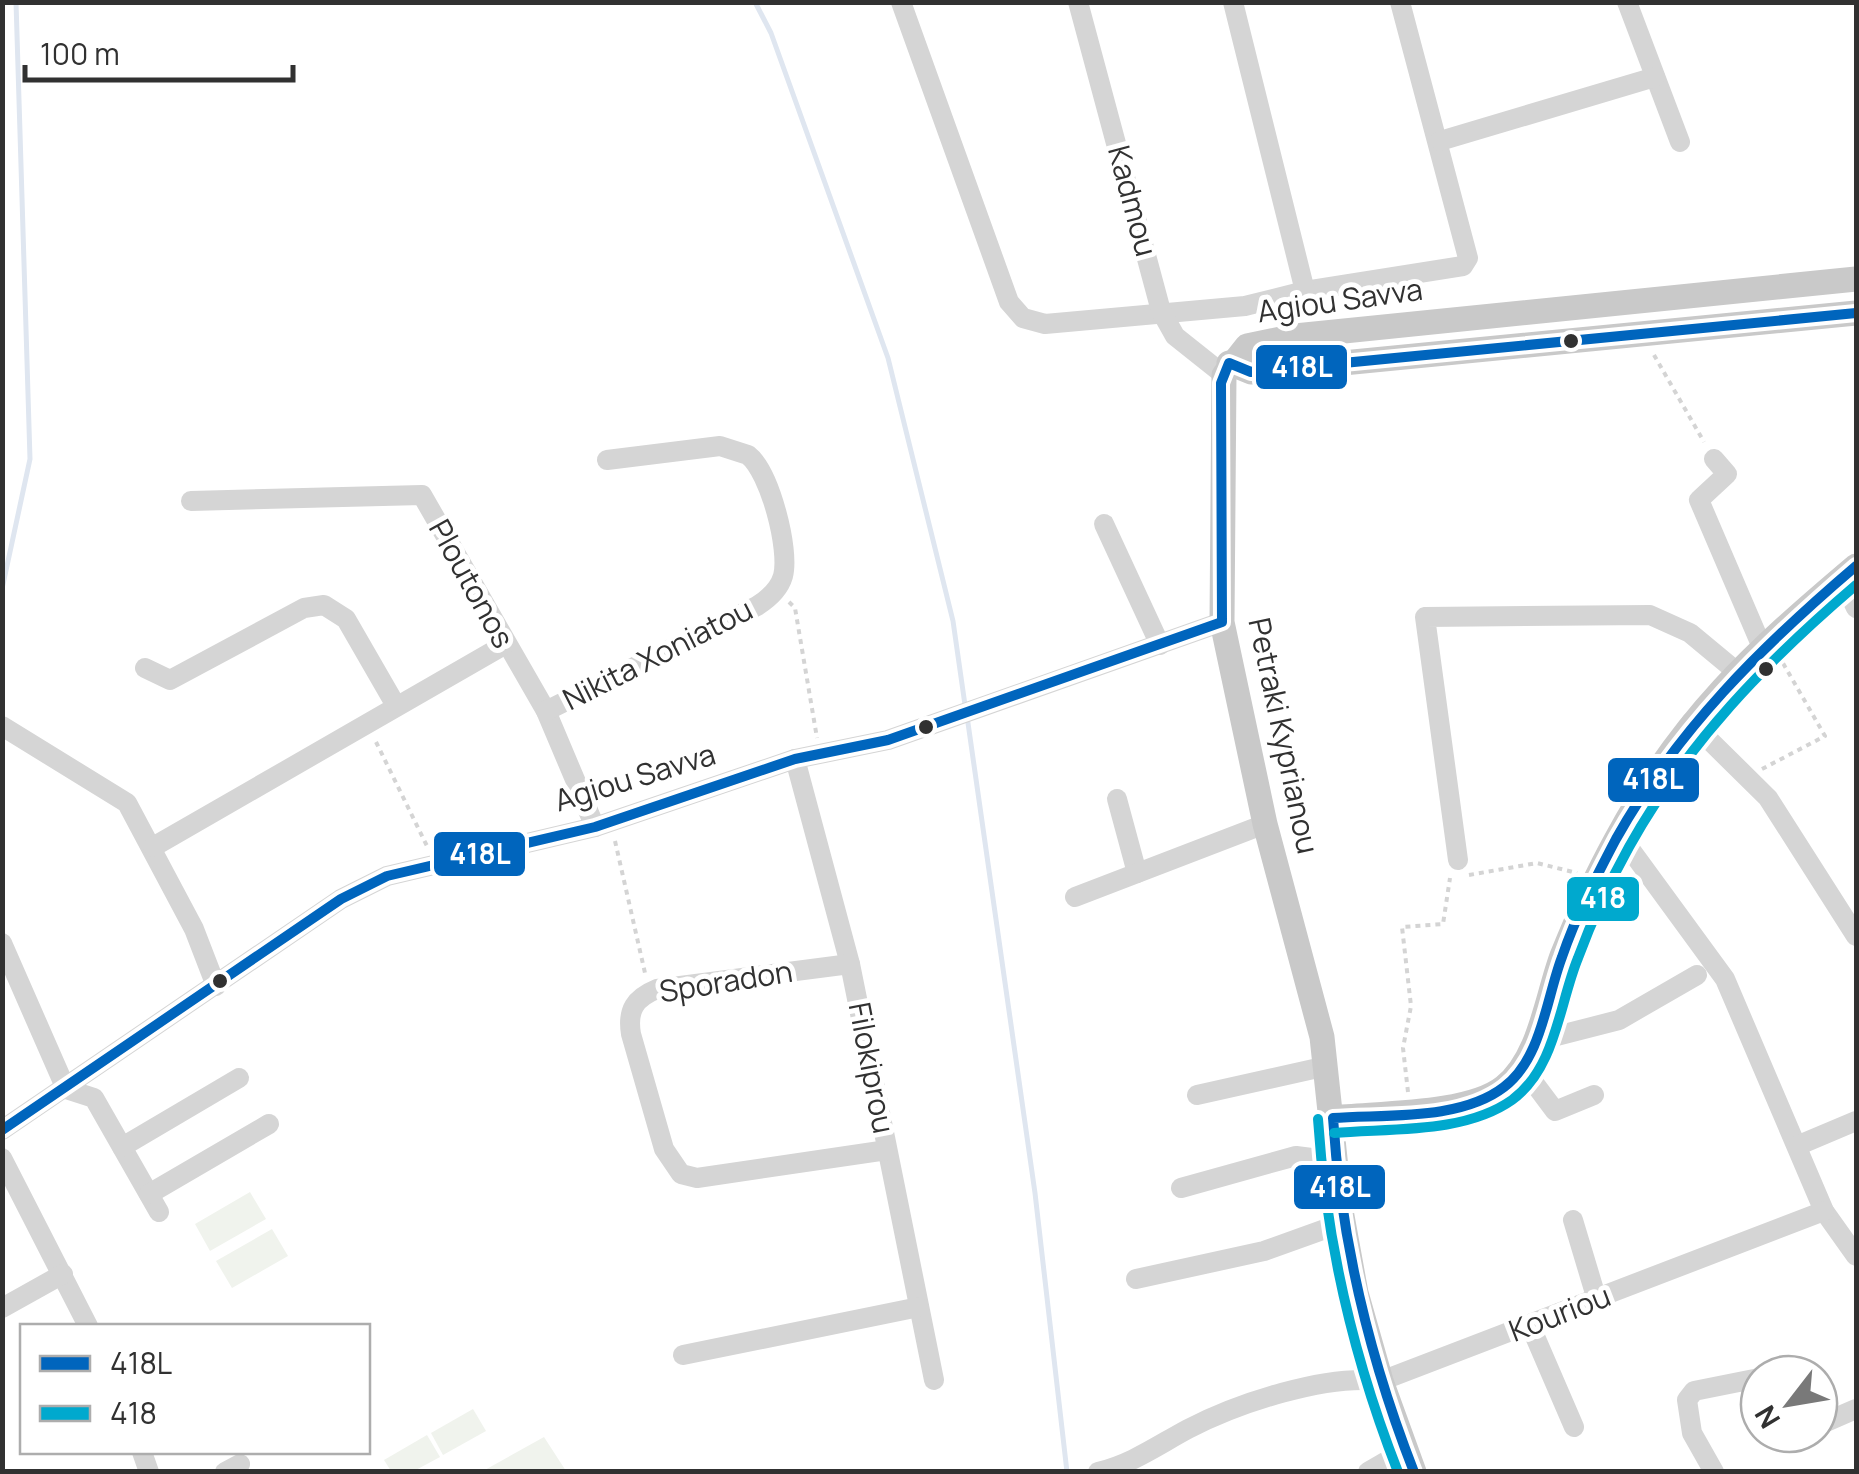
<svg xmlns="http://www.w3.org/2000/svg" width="1859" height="1474" viewBox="0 0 1859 1474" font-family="Manrope,sans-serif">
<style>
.green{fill:#f0f3ed}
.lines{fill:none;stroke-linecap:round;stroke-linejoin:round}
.stream{stroke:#dfe6f0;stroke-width:5}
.path{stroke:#d4d4d4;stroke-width:4;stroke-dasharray:5 5;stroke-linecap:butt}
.minor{stroke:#d5d5d5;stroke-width:20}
.major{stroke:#c9c9c9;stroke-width:25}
.bus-1-casing{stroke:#fff;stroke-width:18}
.bus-2-casing{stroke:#fff;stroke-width:18}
.bus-1{stroke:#0065bd;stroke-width:10}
.bus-2{stroke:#00a9ce;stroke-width:10}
.bus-dot{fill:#313131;stroke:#fff;stroke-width:4}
.labels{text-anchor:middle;stroke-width:10;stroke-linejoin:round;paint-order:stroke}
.street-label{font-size:30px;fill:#313131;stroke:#fff}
.line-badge{stroke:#fff;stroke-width:4}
.badge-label{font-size:28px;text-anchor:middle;font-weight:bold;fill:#fff}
</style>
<rect width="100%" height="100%" fill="#fff"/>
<!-- green -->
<g class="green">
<path d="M250 1192 266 1219 210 1251 195 1224Z"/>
<path d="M272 1229 288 1256 232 1288 216 1261Z"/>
<path d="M473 1409 486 1431 443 1455 431 1433Z"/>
<path d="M427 1435 440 1457 414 1471H391L384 1460Z"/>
<path d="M544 1437 566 1471H483Z"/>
</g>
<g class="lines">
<!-- stream -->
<g class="stream">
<path d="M755 2 771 33 888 358 953 621 965 705"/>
<path d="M2 589 30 459 16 2"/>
<path d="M967 716 1035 1193 1067 1472"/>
</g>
<!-- path -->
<g class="path">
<path d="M1355 307 1395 302"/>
<path d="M1654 355 1704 442"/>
<path d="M789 602 795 608 817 738"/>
<path d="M376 742 427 846"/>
<path d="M1762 769 1825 736 1780 658"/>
<path d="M615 841 645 973"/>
<path d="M1469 875 1537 863 1577 873"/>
<path d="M1408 1092 1403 1048 1411 1006 1402 927 1443 924 1450 878"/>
</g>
<!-- minor -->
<g class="minor">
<path d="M901 2 1009 302 1023 318 1045 324 1245 306 1305 291 1463 266 1468 258 1400 2"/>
<path d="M1078 2 1161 311 1175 336 1224 375"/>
<path d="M1233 2 1305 291"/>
<path d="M1627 2 1680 142"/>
<path d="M1440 141 1655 77"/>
<path d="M1714 459 1727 474 1699 500 1762 647"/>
<path d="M191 501 422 495 546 711 595 827"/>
<path d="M1104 524 1160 645"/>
<path d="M1842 578 1856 608"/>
<path d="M145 668 170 680 304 608 324 605 346 619 395 704"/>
<path d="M546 711 757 606C768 599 779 590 783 576 790 550 770 472 748 455L720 446 607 460"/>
<path d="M1691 722 1768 798 1856 936"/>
<path d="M2 726 127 803 194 929 216 986"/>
<path d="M795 759 850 964 934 1380"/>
<path d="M1117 799 1137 873"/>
<path d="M1619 834 1725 979 1824 1211 1856 1256"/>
<path d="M153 847 504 645"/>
<path d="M1458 860 1425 617 1650 615 1690 633 1737 672"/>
<path d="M1075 897 1265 824"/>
<path d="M2 943 66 1089 94 1098 159 1212"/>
<path d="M850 964 657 989C635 998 627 1010 631 1034L664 1149 681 1174 697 1178 887 1150"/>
<path d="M1533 1042 1619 1020 1697 975"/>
<path d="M1522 1067 1555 1111 1594 1095"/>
<path d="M1197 1095 1327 1066"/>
<path d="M2 1130 341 899 387 876 595 827 795 759 888 740 1222 622"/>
<path d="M1799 1145 1856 1121"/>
<path d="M122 1147 239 1078"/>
<path d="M2 1158 88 1326"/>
<path d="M1181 1188 1296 1156 1335 1161"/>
<path d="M149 1194 269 1124"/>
<path d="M1573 1220 1597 1300"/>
<path d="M1136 1279 1264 1251 1342 1223"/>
<path d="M2 1308 63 1274"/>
<path d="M1530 1325 1574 1427"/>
<path d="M683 1355 919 1307"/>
<path d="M1819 1425 1856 1409"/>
<path d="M142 1452 149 1472"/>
<path d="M225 1472 240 1464"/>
<path d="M1098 1472C1132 1464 1158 1445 1188 1429 1238 1403 1326 1374 1381 1381L1824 1211"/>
<path d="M1368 1472 1406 1450"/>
<path d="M1714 1472 1692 1433 1687 1400 1694 1391 1759 1378"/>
</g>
<!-- major -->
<g class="major">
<path d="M1229 363 1251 372 1856 313"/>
<path d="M1333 1118C1378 1113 1469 1115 1504 1087 1540 1059 1547 996 1562 956 1578 916 1596 876 1617 838 1682 718 1753 653 1856 566"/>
<path d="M1414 1472 1381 1381 1356 1293 1340 1205 1322 1037 1265 824 1222 622 1224 375 1247 346 1295 336 1856 279"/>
</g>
<defs>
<g id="bus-1">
<path d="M2 1130 341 899 387 876 595 827 795 759 888 740 1222 622 1221 383 1229 363 1251 372 1856 313"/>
<path d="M1414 1472C1369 1357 1341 1241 1333 1118 1385 1114 1460 1121 1504 1087 1542 1058 1546 999 1562 957 1576 916 1596 877 1616 839 1677 730 1761 647 1856 566"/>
</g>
<g id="bus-2">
<path d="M1318 1119C1326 1242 1353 1357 1398 1472"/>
<path d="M1334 1133C1390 1128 1464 1134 1512 1100 1556 1068 1559 1004 1578 958 1592 920 1609 883 1629 847 1687 743 1766 662 1856 585"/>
</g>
</defs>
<!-- bus-1 casing -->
<use href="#bus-1" class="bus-1-casing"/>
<!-- bus-2 casing -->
<use href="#bus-2" class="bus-2-casing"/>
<!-- bus-1 -->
<use href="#bus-1" class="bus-1"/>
<!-- bus-2 -->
<use href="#bus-2" class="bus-2"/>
</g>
<!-- markers -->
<g class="bus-dot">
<circle cx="1571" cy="341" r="9"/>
<circle cx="1766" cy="669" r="9"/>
<circle cx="926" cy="727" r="9"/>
<circle cx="220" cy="981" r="9"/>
</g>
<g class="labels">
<!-- street labels -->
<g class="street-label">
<text transform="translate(1132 201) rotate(75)" y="10">Kadmou</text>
<text transform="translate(1340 301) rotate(-8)" y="10">Agiou Savva</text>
<text transform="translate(471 584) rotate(61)" y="10">Ploutonos</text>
<text transform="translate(658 655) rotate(-27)" y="10">Nikita Xoniatou</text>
<text transform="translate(1283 736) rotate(78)" y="10">Petraki Kyprianou</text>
<text transform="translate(635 778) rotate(-17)" y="10">Agiou Savva</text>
<text transform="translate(726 982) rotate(-9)" y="10">Sporadon</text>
<text transform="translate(871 1068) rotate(79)" y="10">Filokiprou</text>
<text transform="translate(1560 1314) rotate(-21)" y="10">Kouriou</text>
</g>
</g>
<g class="line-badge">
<rect x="1254" y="343" width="95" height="48" rx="10" fill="#0065bd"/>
<rect x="1606" y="756" width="95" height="48" rx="10" fill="#0065bd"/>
<rect x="432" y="830" width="95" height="48" rx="10" fill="#0065bd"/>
<rect x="1565" y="875" width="76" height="48" rx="10" fill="#00a9ce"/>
<rect x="1292" y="1163" width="95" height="48" rx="10" fill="#0065bd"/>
</g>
<g class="badge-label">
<text x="1302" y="377">418L</text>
<text x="1653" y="789">418L</text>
<text x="480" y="864">418L</text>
<text x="1603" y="908">418</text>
<text x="1340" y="1197">418L</text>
</g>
<!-- border -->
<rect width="1859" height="1474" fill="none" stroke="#313131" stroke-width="10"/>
<!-- legend -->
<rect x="20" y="1324" width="350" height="130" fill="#ffffff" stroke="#adadad" stroke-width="2.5"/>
<rect x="40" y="1356" width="50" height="15" fill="#0065bd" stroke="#adadad" stroke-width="2.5"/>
<text x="110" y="1374" font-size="30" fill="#313131">418L</text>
<rect x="40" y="1406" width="50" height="15" fill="#00a9ce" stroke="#adadad" stroke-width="2.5"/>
<text x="110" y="1424" font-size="30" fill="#313131">418</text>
<!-- north arrow -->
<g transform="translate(1789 1404) rotate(239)"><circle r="48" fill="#ffffff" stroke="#adadad" stroke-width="2.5"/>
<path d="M0-8L18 38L0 25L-18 38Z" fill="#797979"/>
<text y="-15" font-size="28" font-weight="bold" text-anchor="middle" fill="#313131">N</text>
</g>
<!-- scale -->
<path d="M25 65v15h268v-15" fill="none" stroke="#313131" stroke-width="5"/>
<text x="40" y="65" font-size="30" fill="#313131" stroke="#ffffff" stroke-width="8" paint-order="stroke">100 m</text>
</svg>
